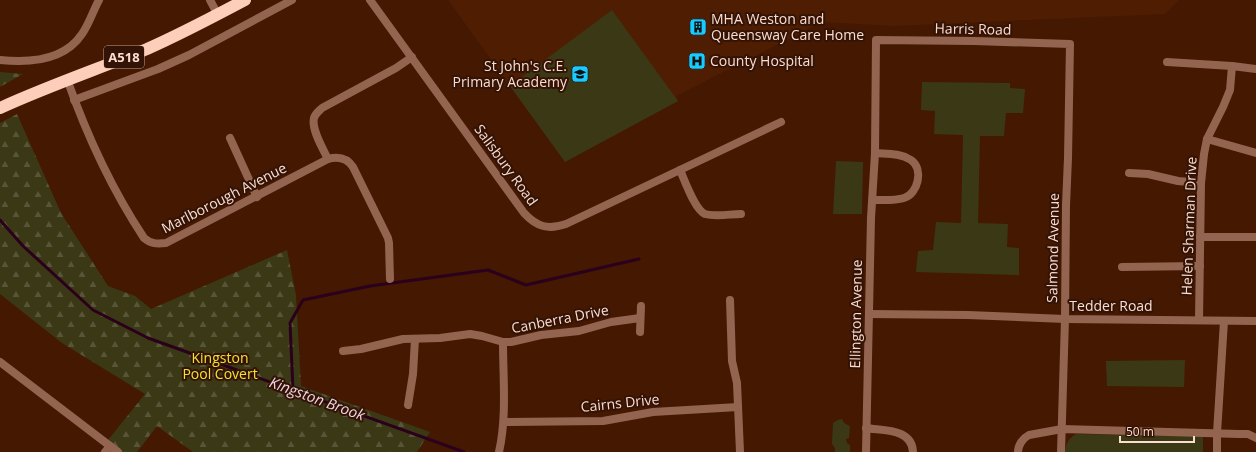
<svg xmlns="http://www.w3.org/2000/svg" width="1256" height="452" viewBox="0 0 1256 452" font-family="'Open Sans',sans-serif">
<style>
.built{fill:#4f1d02}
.forest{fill:url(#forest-firs)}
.park{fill:#3b3816}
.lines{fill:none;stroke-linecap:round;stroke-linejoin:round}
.stream{stroke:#2b001c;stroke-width:3}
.street{stroke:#936551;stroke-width:8}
.highway{stroke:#fdceba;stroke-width:12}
.labels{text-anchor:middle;stroke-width:4;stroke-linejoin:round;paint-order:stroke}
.shield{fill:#331305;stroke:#bfa093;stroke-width:1}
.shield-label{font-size:13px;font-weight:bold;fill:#fbddd0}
.poi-label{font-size:14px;fill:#fbddd0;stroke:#331305;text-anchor:start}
.street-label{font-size:14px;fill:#fbddd0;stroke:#331305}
.park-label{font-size:14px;fill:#f1e332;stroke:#331305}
.water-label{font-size:15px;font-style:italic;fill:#f0d5e3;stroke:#331305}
</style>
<defs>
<pattern id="forest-firs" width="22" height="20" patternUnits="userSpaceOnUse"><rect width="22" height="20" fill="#3b3816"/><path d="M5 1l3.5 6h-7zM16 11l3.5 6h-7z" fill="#585437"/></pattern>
</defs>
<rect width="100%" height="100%" fill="#451801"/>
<!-- built -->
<path class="built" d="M448 0H1179L1165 14 895 26 822 22 676 96 678 101 565 162Z"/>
<!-- forest -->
<g class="forest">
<path d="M0 72 23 74 0 87Z"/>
<path d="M17 114 61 213 108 286 135 296 151 309 287 250 296 295 301 386 430 432 417 452H193L157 426 137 452H104L108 440 145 394 62 343 0 294V123Z"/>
</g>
<!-- park -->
<g class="park">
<path d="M612 10 678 101 565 162 510 86Z"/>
<path d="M922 82 1010 83V88L1025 89 1023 113H1006L1004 136H980L978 223 1008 224 1007 247 1019 248V275L916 272 918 251 933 250 936 222 961 223 963 135 934 134 935 111 921 110Z"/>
<path d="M836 161 863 162 862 214H833Z"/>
<path d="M1185 360 1184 387 1107 386 1106 361Z"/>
<path d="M842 419 844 423 850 426 849 438 846 439 847 443 850 445V452H835V448L832 444 833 423 838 420Z"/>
<path d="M1076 434 1203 436V452H1065C1066 443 1069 438 1076 434Z"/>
</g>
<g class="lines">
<!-- stream -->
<g class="stream">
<path d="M0 220 23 246 93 310 148 338 464 452"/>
<path d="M293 390 290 323 303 300 370 286 488 270 526 285 639 259"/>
</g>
<!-- street -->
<g class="street">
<path d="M210 0 218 15"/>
<path d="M370 0 524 213C537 227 548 230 566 224L781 122"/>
<path d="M0 60C29 63 64 61 82 34 89 24 93 11 99 0"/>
<path d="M1167 62 1232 66 1256 69"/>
<path d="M67 79C87 136 111 188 144 238 151 244 157 244 166 243L328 159C323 149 311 129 314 118 315 114 319 111 322 108L396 68 412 57"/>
<path d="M74 100 158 69 189 55 292 0"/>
<path d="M230 138 257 197"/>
<path d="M1207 139 1256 153"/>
<path d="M328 159C339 156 347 158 353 167L388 238 389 243 390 279"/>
<path d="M680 170C685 181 695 210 705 214 716 217 730 214 741 214"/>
<path d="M1129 173 1148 174 1178 181 1201 183"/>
<path d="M873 200C883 200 894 201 904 198 918 194 924 169 911 160 900 153 888 154 875 153"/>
<path d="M1200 237H1256"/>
<path d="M1122 267 1200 266"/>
<path d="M730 300 732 361 737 383 740 452"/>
<path d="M869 314 968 315 1065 319 1256 321"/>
<path d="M1199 320 1201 183 1204 154 1207 139 1223 107 1230 90 1232 66"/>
<path d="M640 332 641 306"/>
<path d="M343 351 361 349 403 339 440 338 470 334 482 336 503 342H511L541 335 579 331 611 322 640 318"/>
<path d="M0 362 110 446"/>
<path d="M408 405 413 374 415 339"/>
<path d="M504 422 603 421 653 412 738 407"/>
<path d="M866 428C883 431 912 428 913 452"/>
<path d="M105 452 110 446 118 452"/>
<path d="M499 452C507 417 503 378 503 342"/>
<path d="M866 452 871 218 875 153 876 40 974 41 1070 44 1068 158 1066 205 1065 319 1061 452"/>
<path d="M1018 452C1018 445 1023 438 1029 435L1062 429 1239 434H1248L1256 438"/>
<path d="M1217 452V433L1224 321"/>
</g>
<!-- highway -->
<path class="highway" d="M0 108C48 86 98 69 147 49 181 34 213 17 245 0"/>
</g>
<!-- icons -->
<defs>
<symbol id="building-square" viewBox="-11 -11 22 22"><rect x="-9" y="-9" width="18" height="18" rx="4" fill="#19cafc" stroke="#331305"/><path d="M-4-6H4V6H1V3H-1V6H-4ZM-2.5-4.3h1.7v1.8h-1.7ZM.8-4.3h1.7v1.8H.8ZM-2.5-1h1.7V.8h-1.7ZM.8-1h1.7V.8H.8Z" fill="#111"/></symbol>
<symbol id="hospital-square" viewBox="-11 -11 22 22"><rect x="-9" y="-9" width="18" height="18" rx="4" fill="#19cafc" stroke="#331305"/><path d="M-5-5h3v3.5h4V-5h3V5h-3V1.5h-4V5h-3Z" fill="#111"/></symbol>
<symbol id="school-square" viewBox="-11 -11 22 22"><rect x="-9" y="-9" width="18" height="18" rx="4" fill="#19cafc" stroke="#331305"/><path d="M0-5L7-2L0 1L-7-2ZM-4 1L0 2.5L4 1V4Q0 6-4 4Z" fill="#111"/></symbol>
</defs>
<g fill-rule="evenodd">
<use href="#building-square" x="688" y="17" width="20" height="20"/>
<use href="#hospital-square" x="687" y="51" width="20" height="20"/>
<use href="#school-square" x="570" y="64" width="20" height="20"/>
</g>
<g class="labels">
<!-- shield labels -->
<rect class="shield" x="104" y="46" width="40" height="22" rx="3"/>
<g class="shield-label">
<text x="124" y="62">A518</text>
</g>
<!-- poi labels -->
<g class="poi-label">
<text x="711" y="24">MHA Weston and<tspan x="711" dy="16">Queensway Care Home</tspan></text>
<text x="710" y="66">County Hospital</text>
<text x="567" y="71" text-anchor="end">St John's C.E.<tspan x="567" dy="16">Primary Academy</tspan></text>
</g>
<!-- street labels -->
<g class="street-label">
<text transform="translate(973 29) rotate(1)" y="5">Harris Road</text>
<text transform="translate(506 165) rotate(54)" y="5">Salisbury Road</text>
<text transform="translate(224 198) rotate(-27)" y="5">Marlborough Avenue</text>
<text transform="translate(1189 226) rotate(-88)" y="5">Helen Sharman Drive</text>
<text transform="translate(1053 248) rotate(-89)" y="5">Salmond Avenue</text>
<text x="1111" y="311">Tedder Road</text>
<text transform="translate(856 314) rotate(-89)" y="5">Ellington Avenue</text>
<text transform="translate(560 319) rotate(-11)" y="5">Canberra Drive</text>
<text transform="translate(620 403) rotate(-6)" y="5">Cairns Drive</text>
</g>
<!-- park labels -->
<g class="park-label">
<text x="220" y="363">Kingston<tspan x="220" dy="16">Pool Covert</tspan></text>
</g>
<!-- water labels -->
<g class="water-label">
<text transform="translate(317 399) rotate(20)" y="5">Kingston Brook</text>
</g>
</g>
<!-- scale -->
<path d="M1120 436v6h74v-6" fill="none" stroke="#fbddd0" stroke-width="2"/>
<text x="1126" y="436" font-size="12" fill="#fbddd0" stroke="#331305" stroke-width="3" paint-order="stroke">50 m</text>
</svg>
